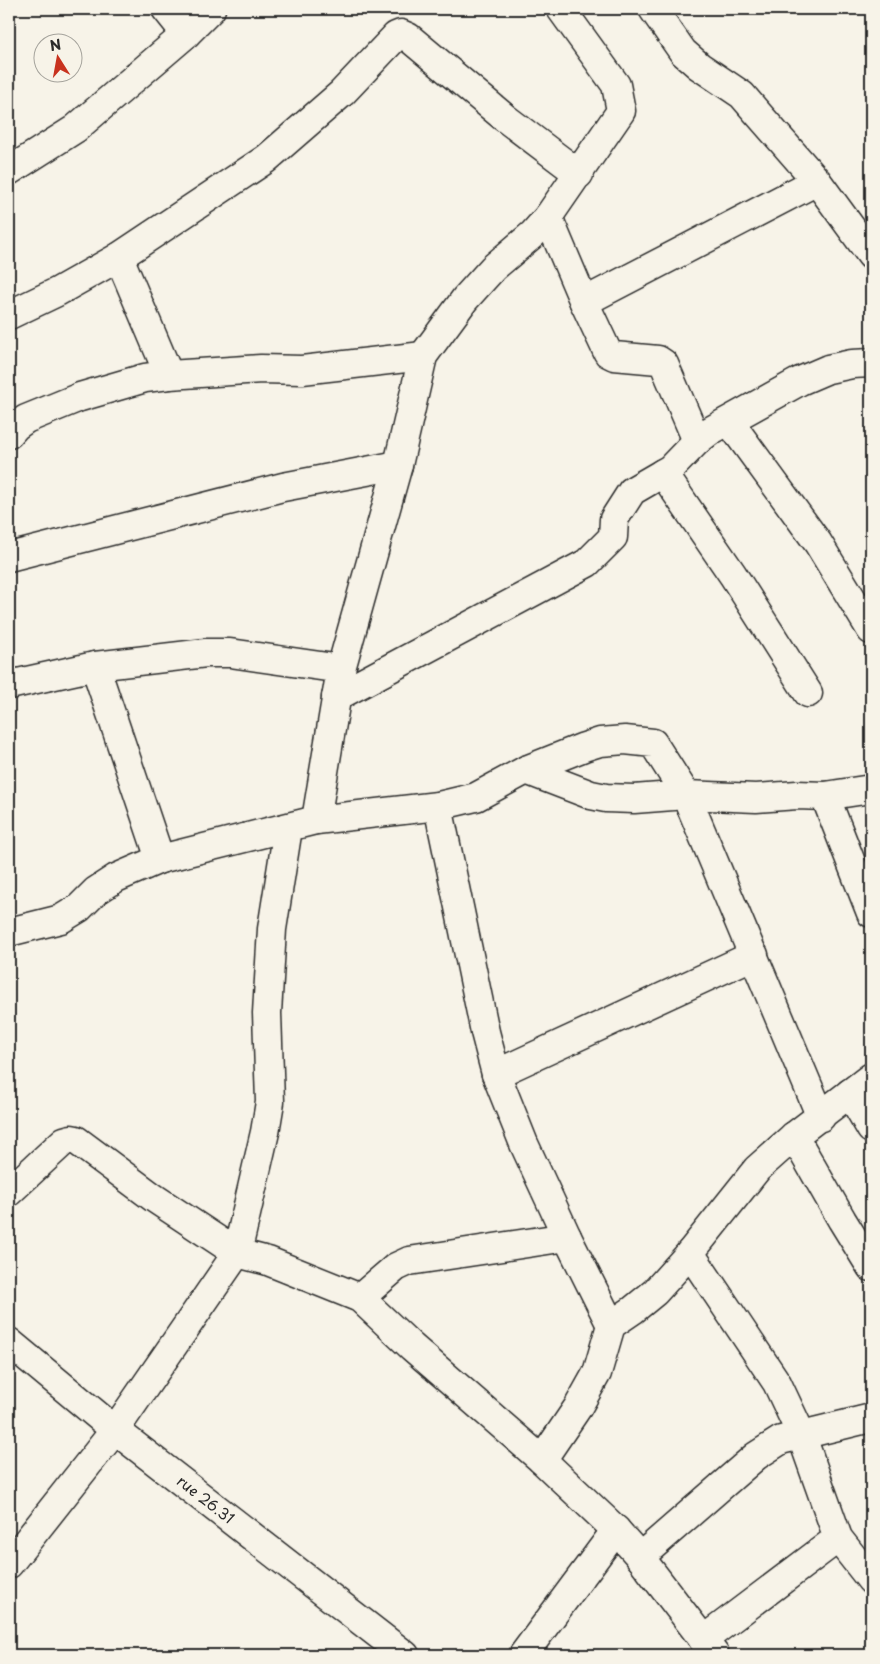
<svg xmlns="http://www.w3.org/2000/svg" width="880" height="1664" viewBox="0 0 880 1664" font-family="'Playpen Sans',sans-serif">
<style>
.lines{fill:none;stroke-linecap:round;stroke-linejoin:round}
.street-casing{stroke:#2b2b2b;stroke-width:31}
.street{stroke:#f7f3e8;stroke-width:28}
.labels{text-anchor:middle;stroke-width:4.5;stroke-linejoin:round;paint-order:stroke}
.street-label{font-size:15px;fill:#2b2b2b;stroke:#f7f3e8}
</style>
<rect width="100%" height="100%" fill="#f7f3e8"/>
<filter id="ink" filterUnits="userSpaceOnUse"><feTurbulence type="fractalNoise" baseFrequency=".02" numOctaves="2"/><feDisplacementMap in="SourceGraphic" scale="10" xChannelSelector="R" yChannelSelector="G"/><feConvolveMatrix kernelMatrix="1 2 1 2 8 2 1 2 1" color-interpolation-filters="sRGB"/></filter>
<g filter="url(#ink)">
<g class="lines">
<defs>
<g id="street">
<path d="M166 9 186 34"/>
<path d="M653 9 683 52 699 66 742 95 754 109 817 181 871 255"/>
<path d="M9 171 75 129 186 34 211 9"/>
<path d="M548 217 584 302 608 353 614 356 658 360 664 364 697 441 710 431 800 381 828 369 852 364 871 363"/>
<path d="M119 257 169 375"/>
<path d="M584 302 817 181"/>
<path d="M9 315 57 292 119 257 266 159 342 93 396 36 401 34 408 37 505 118 579 174"/>
<path d="M729 421 818 543 871 630"/>
<path d="M9 434 16 426 26 419 80 397 145 378 169 375 261 369 302 370 423 356"/>
<path d="M697 441 670 469 663 473 733 575 808 693"/>
<path d="M9 557 283 487 398 465"/>
<path d="M95 666 160 859"/>
<path d="M9 685 95 666 206 653H230L341 669"/>
<path d="M336 697 587 563 613 537 614 519 632 491 663 473"/>
<path d="M526 770 591 795 606 798 634 799 686 795 756 798 797 795 825 796 871 789"/>
<path d="M825 796 871 913"/>
<path d="M438 806 485 1032 496 1074 524 1144 567 1237 611 1325"/>
<path d="M316 820 341 669 398 465 423 356 465 299 493 268 533 234 548 217 621 111 616 85 561 9"/>
<path d="M9 932 61 919 79 908 96 891 116 878 160 859 316 820 438 806 476 797 526 770 584 747 600 742 625 740 653 743 686 795 821 1117"/>
<path d="M496 1074 754 955"/>
<path d="M850 1093 871 1129"/>
<path d="M794 1136 842 1220 871 1267"/>
<path d="M9 1192 64 1141 71 1139 76 1140 154 1198 237 1253 268 1261 360 1298 412 1347 542 1460 616 1530 640 1557 715 1655"/>
<path d="M690 1253 777 1383 801 1434 838 1538 871 1580"/>
<path d="M360 1298 396 1267 409 1261 567 1237"/>
<path id="s1" d="M9 1342 115 1430 405 1655"/>
<path d="M542 1460 578 1407 597 1373 611 1325 633 1310 655 1292 690 1253 757 1169 794 1136 871 1077"/>
<path d="M640 1557 756 1456 781 1440 871 1418"/>
<path d="M9 1564 115 1430 237 1253 265 1132 270 1102 267 1013 272 929 288 828"/>
<path d="M703 1640 838 1538"/>
<path d="M523 1655 616 1530"/>
</g>
</defs>
<!-- street casing -->
<use href="#street" class="street-casing"/>
<!-- street -->
<use href="#street" class="street"/>
</g>
</g>
<g class="labels">
<!-- street labels -->
<g class="street-label">
<text dy="5" stroke="none"><textPath href="#s1" startOffset="252">rue 26.31</textPath></text>
</g>
</g>
<!-- margin -->
<rect width="880" height="1664" fill="none" stroke="#f7f3e8" stroke-width="30"/>
<rect x="15" y="15" width="850" height="1634" fill="none" stroke="#2b2b2b" stroke-width="2" filter="url(#ink)"/>
<!-- north arrow -->
<g transform="translate(58 58) rotate(349)"><circle r="24" fill="#f7f3e8" stroke="#a5a39c"/>
<path d="M0-4L9 19L0 12L-9 19Z" fill="#c8321e"/>
<text y="-8" font-size="14" font-weight="bold" text-anchor="middle" fill="#2b2b2b">N</text>
</g>
</svg>
